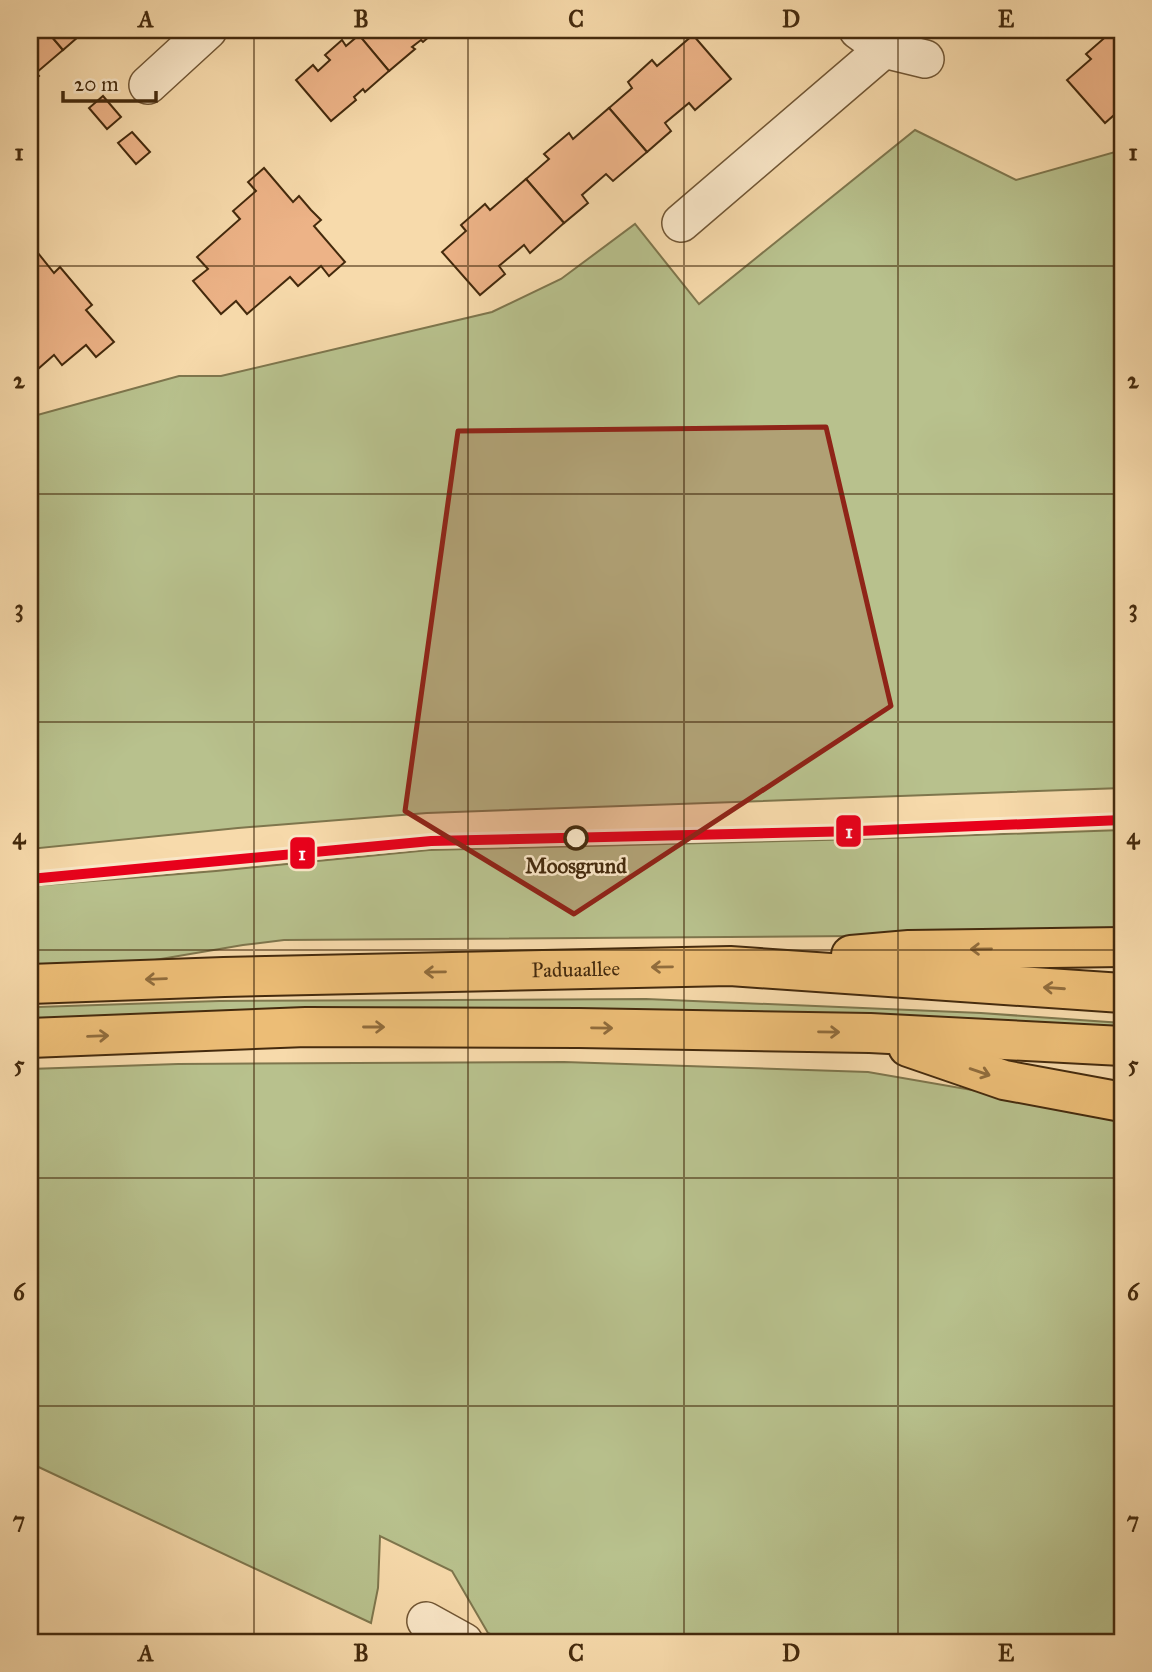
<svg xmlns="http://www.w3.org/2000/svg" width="1152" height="1672" viewBox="0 0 1152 1672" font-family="'IM FELL Great Primer',serif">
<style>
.green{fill:#b8c18d;stroke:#7e764d;stroke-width:2}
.building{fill:#edb387;stroke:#442a0d;stroke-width:2}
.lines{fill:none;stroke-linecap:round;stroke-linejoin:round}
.minor-casing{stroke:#715634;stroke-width:40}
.highway-casing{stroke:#442a0d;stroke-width:42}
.minor{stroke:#fae7c8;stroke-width:37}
.highway{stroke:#ecbd76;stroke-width:38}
.tram-1-casing{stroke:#fae7c8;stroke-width:16}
.tram-1{stroke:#e8001b;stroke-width:10}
.oneway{stroke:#906c3c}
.marked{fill:#8f2418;fill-opacity:0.2;stroke:#8f2418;stroke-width:5;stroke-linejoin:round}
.grid{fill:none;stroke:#442a0d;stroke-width:2;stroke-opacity:0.55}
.stop-dot{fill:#fae7c8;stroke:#442a0d;stroke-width:3.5}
.labels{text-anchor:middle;stroke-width:5;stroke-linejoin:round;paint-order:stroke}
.stop-label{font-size:21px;font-weight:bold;fill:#442a0d;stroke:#fae7c8}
.street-label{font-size:21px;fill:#442a0d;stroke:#fae7c8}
.line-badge{stroke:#fae7c8;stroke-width:2.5}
.badge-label{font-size:19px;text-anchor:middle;font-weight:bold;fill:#fff}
.neatline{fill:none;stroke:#442a0d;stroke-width:2.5}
.grid-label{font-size:23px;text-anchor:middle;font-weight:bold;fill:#442a0d}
</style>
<rect width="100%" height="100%" fill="#f7daab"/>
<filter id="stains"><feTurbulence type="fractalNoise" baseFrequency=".00286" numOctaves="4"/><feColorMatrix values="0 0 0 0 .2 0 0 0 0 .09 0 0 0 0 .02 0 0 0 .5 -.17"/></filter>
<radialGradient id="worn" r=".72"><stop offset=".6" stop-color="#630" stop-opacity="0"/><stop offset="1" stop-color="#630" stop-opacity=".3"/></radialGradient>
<!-- green -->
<g class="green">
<path d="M915 130 1016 180 1122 150V788L427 813 238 828 30 849V417L179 376H221L492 312 561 279 635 224 699 304Z"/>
<path d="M1122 830V932L855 936 284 940 243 945 149 961 30 967V886L216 871 429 850 861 839Z"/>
<path d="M646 999 981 1013 1122 1023V1034L30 1021V1008L37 1007 219 1001Z"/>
<path d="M564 1062 868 1072 1122 1116V1642H506L488 1633 452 1571 380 1536 378 1588 371 1623 30 1463V1069L178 1064Z"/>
</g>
<!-- building -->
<g class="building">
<path d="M30 30H46L63 50 36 73 39 76 30 84Z"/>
<path d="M46 30H86L63 50Z"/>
<path d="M354 30H437L423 42 421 40 412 47 415 49 389 71Z"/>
<path d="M1122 32V108L1105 123 1067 80 1091 59 1086 54 1110 33 1115 38Z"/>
<path d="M359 35 389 71 365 92 363 89 354 97 356 100 331 121 296 80 313 65 318 71 330 60 325 55 342 40 346 46Z"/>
<path d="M693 35 731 79 695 110 689 103 665 123 671 131 647 152 609 108 632 88 628 82 652 60 657 66Z"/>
<path d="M103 96 121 117 107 129 89 108Z"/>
<path d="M609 108 647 152 613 181 606 174 582 195 588 203 564 223 526 179 549 159 544 154 569 133 573 139Z"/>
<path d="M132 132 150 152 136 164 118 143Z"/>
<path d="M264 168 293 202 299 196 311 210 321 220 314 226 345 262 329 276 321 266 298 286 290 277 247 314 236 301 221 314 193 281 208 269 197 257 240 219 233 211 256 191 248 182Z"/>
<path d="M526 179 564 223 530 253 524 245 499 266 505 274 480 295 442 252 466 231 461 225 485 204 490 210Z"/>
<path d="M30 243 54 273 60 267 92 305 86 310 114 342 96 357 86 345 62 365 54 355 30 376Z"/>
</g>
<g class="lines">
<defs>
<g id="minor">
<path d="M858 30 884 49 925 59"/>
<path d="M148 85 208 30"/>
<path d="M681 223 884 49"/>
<path d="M426 1621 464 1642"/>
</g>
<g id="highway">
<path d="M851 955 909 950 1122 947"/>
<path id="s1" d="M30 984 224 977 730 966 1122 993"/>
<path d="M30 1038 306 1027 579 1028 870 1033 1122 1046"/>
<path d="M908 1047 1004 1080 1122 1102"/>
</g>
</defs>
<!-- minor casing -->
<use href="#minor" class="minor-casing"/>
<!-- highway casing -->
<use href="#highway" class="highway-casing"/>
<!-- minor -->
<use href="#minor" class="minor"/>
<!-- highway -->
<use href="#highway" class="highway"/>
<defs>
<path id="tram-1" d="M30 879 431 841 859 831 1122 820"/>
</defs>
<!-- tram-1 casing -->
<use href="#tram-1" class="tram-1-casing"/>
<!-- tram-1 -->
<use href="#tram-1" class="tram-1"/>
</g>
<!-- one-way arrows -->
<defs><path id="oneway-shaft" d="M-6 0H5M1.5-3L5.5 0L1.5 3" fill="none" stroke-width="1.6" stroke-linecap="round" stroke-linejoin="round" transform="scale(1.75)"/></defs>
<g class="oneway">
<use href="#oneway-shaft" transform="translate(981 949) rotate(179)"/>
<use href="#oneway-shaft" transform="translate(662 967) rotate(179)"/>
<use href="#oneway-shaft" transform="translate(435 972) rotate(179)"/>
<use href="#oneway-shaft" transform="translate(156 979) rotate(178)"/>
<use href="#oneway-shaft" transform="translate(1054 988) rotate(-176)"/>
<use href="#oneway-shaft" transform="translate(374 1027)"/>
<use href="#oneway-shaft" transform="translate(602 1028) rotate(1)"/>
<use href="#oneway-shaft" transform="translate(829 1032) rotate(1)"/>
<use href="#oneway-shaft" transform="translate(98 1036) rotate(-2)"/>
<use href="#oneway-shaft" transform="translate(980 1072) rotate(19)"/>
</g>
<!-- marked area -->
<path class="marked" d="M826 427 891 706 574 914 405 811 458 431Z"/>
<!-- grid -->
<path class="grid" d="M254 30V1642M468 30V1642M684 30V1642M898 30V1642M30 266H1122M30 494H1122M30 722H1122M30 950H1122M30 1178H1122M30 1406H1122"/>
<!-- markers -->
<circle class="stop-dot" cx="576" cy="838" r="11"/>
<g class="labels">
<!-- stop labels -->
<g class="stop-label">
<text x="576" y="873">Moosgrund</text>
</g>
<!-- street labels -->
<g class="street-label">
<text dy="7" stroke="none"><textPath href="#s1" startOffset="546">Paduaallee</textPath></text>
</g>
</g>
<g class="line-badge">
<rect x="835" y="814" width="27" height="34" rx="7" fill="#e8001b"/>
<rect x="289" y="836" width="27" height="34" rx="7" fill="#e8001b"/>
</g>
<g class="badge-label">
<text x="849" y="838">1</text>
<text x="302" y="860">1</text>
</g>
<!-- margin -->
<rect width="1152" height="1672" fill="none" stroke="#f7daab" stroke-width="77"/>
<!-- scale -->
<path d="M63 91v10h93v-10" fill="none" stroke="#442a0d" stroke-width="3.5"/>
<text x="74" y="91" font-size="21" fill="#442a0d" stroke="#fae7c8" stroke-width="5" paint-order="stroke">20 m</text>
<rect x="38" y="38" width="1076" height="1596" class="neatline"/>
<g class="grid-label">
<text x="146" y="27">A</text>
<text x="361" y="27">B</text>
<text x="576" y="27">C</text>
<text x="791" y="27">D</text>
<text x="1006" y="27">E</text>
<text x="19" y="160">1</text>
<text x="1133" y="160">1</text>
<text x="19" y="388">2</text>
<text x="1133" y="388">2</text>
<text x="19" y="616">3</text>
<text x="1133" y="616">3</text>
<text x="19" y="844">4</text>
<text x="1133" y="844">4</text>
<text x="19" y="1072">5</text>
<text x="1133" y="1072">5</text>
<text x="19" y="1300">6</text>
<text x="1133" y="1300">6</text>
<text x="19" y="1528">7</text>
<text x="1133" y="1528">7</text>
<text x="146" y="1661">A</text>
<text x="361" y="1661">B</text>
<text x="576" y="1661">C</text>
<text x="791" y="1661">D</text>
<text x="1006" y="1661">E</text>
</g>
<rect width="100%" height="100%" filter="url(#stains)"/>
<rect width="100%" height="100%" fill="url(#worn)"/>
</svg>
